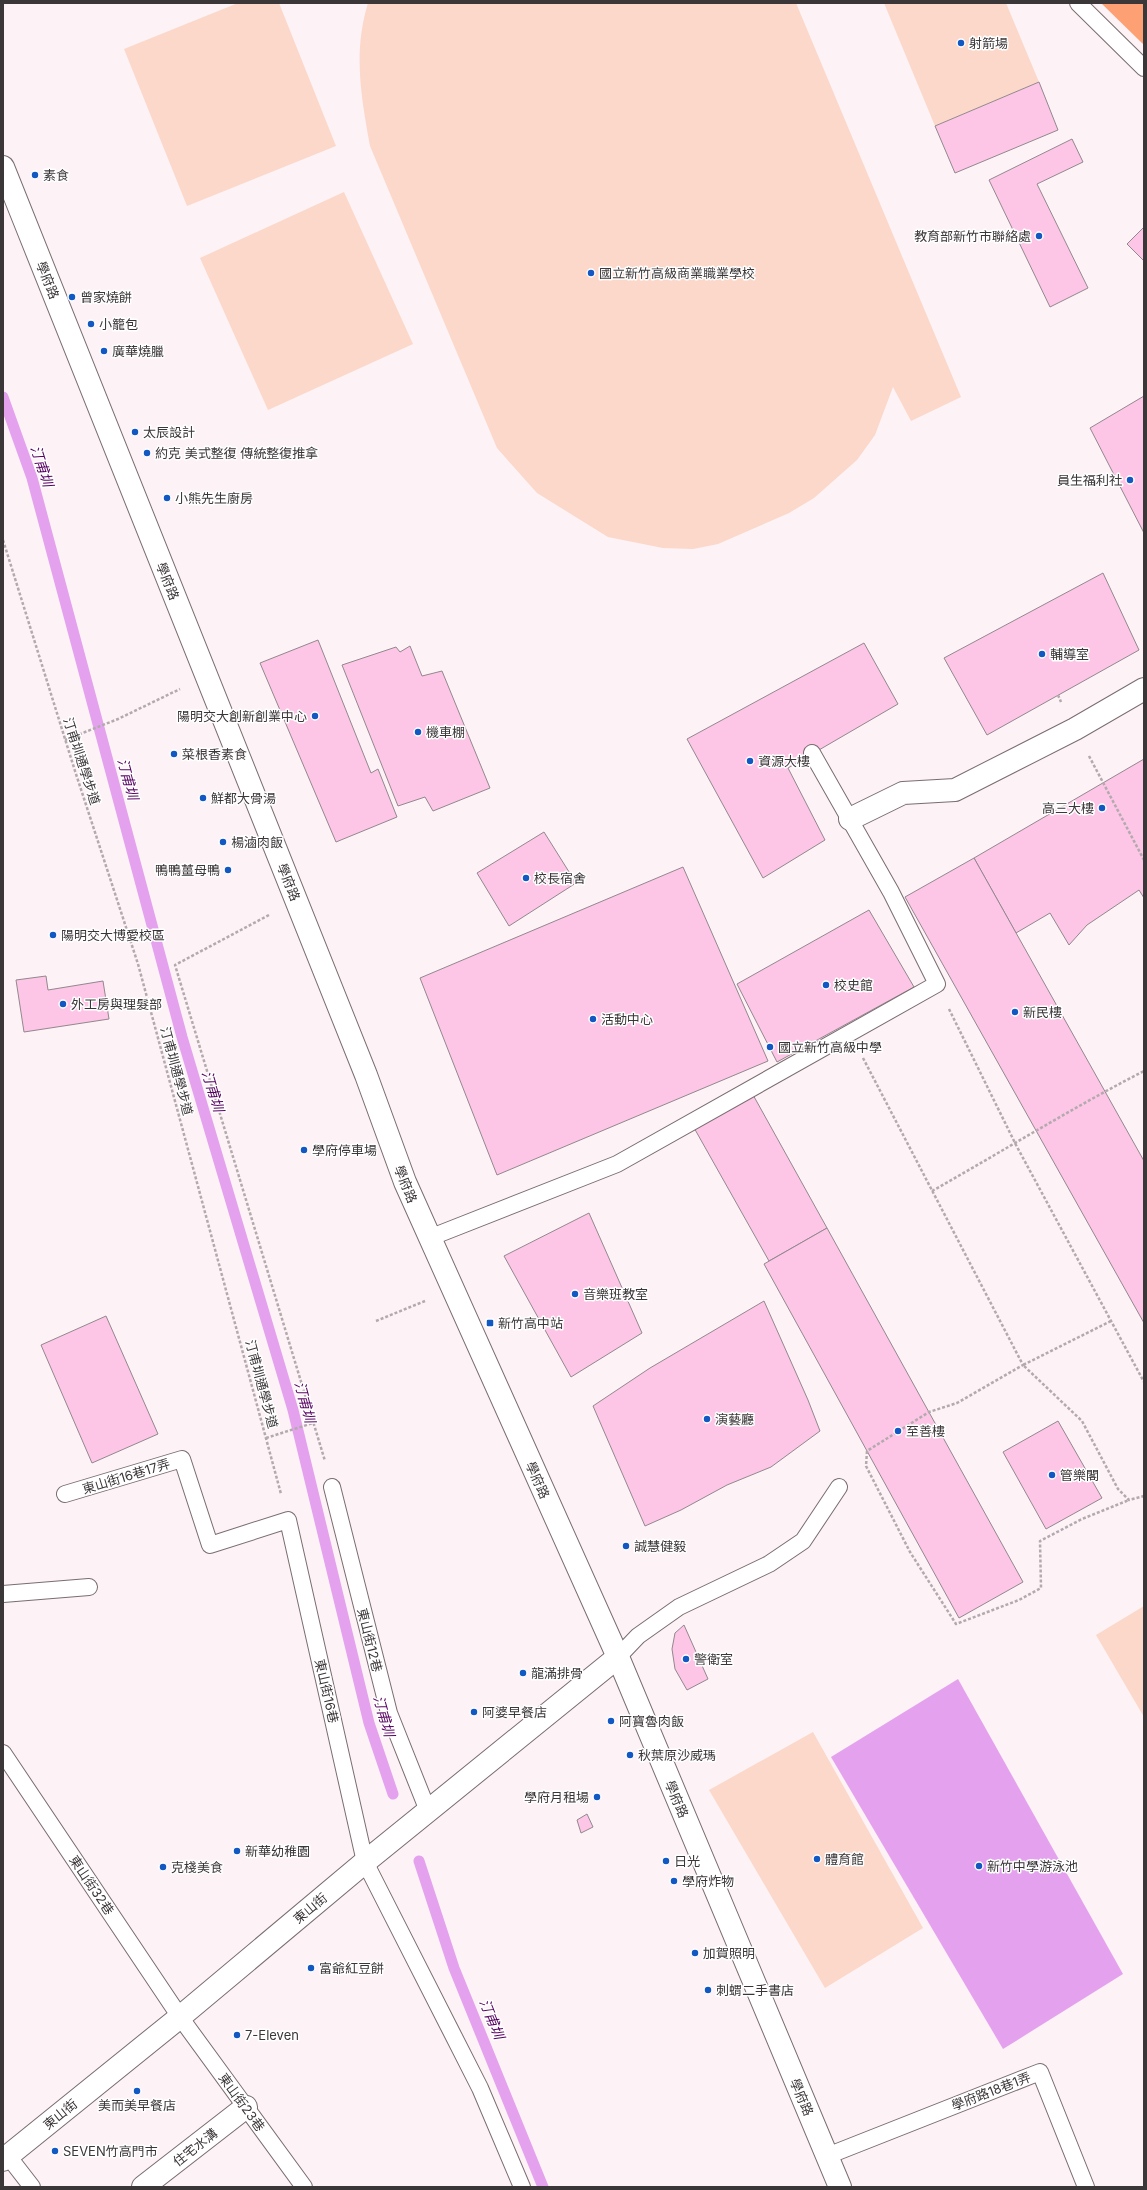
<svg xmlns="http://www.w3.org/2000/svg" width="1147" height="2190" viewBox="0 0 1147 2190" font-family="Inter,'Noto Sans TC',sans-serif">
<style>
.green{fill:#fbd8c9}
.forest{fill:#fda074}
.water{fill:#e4a2ee}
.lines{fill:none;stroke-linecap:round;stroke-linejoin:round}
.stream{stroke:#e4a2ee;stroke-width:11}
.building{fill:#fdc5e6;stroke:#92888d}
.lane-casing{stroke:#796d6f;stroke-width:18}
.street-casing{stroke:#796d6f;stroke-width:24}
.path{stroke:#b2aaac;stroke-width:2.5;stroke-dasharray:3 2;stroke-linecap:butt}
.lane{stroke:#fff;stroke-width:16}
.street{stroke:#fff;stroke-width:22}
.poi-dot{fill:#1258c3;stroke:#fff;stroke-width:1.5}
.labels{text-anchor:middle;stroke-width:3;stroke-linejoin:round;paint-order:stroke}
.poi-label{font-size:13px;fill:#3b3637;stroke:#fff;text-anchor:start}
.street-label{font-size:13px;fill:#3b3637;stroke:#fff}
.water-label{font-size:14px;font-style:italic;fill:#560062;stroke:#fff}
</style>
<rect width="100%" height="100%" fill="#fdf2f5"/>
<!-- green -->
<g class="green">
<path d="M238 3H279L336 146 187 206 124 49Z"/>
<path d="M368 3H796L961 397 911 421 893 387 875 435 857 460 814 498 789 513 718 544 693 549 663 548 608 537 537 493 497 448 370 146C361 96 353 52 368 3Z"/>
<path d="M884 3H1006L1039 82 935 126Z"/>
<path d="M344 192 413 344 268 410 200 258Z"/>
<path d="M1144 1606V1717L1096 1635Z"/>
<path d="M813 1732 923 1928 825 1988 709 1790Z"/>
</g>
<!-- forest -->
<path class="forest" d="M1101 3H1144V45Z"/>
<!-- water -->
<path class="water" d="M958 1679 1123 1974 1003 2049 831 1757Z"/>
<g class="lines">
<!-- stream -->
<g class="stream">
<path d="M3 397 32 478 182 1037 293 1410 369 1723 393 1794"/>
<path d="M419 1861 454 1968 543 2187"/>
</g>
</g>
<!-- building -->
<g class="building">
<path d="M1039 82 1058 130 955 173 935 126Z"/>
<path d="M1072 139 1083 162 1037 184 1088 288 1050 307 989 180Z"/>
<path d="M1144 227V261L1127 244Z"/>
<path d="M1144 396V533L1090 428Z"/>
<path d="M1103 573 1139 650 987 735 944 658Z"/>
<path d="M318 640 371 773 378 769 397 817 336 842 260 663Z"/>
<path d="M864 643 898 704 788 768 825 840 763 878 687 739Z"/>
<path d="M410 646 422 676 442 671 490 788 433 811 425 797 398 806 342 665 396 647 400 652Z"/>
<path d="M1144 759V898L1139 890 1087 925 1069 945 1050 913 1016 933 974 858Z"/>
<path d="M544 832 576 883 509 926 477 873Z"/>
<path d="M974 858 1144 1161V1323L905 897Z"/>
<path d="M683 867 768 1061 497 1175 420 978Z"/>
<path d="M869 910 914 987 777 1062 737 984Z"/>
<path d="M46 976 48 990 103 981 109 1019 24 1032 16 980Z"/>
<path d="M752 1093 827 1228 769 1261 693 1126Z"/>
<path d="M589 1213 642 1333 571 1377 504 1256Z"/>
<path d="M827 1228 1023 1582 959 1618 764 1264Z"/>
<path d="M764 1301 808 1400 820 1431 771 1467 727 1485 681 1510 645 1526 593 1406 650 1368Z"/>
<path d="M106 1316 158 1434 92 1463 41 1345Z"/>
<path d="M1058 1421 1102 1498 1046 1529 1003 1452Z"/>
<path d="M684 1625 708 1679 687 1690 675 1669 672 1649 675 1633Z"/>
<path d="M587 1814 593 1827 581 1833 577 1820Z"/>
</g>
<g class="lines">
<defs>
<g id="lane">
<path d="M1078 3 1144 68"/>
<path d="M429 1238 617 1164 937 984 891 892 812 753"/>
<path d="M332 1487 389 1713 428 1811"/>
<path d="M65 1494 182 1459 210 1545 288 1520 365 1862 480 2088 522 2187"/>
<path d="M3 1594 89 1587"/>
<path d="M618 1657 638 1636 679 1607 769 1564 803 1541 839 1487"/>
<path d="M3 1753 180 2017 304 2187"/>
<path d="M8 2156 32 2187"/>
<path d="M827 2156 1040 2072 1086 2187"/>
</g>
<g id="street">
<path d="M3 167 366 1075 405 1182 618 1657 840 2187"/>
<path d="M850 819 903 793 955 790 1075 729 1144 689"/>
<path d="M3 2160 180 2017 365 1862 618 1657"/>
<path d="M143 2187 246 2107"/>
</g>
</defs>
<!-- lane casing -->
<use href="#lane" class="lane-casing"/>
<!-- street casing -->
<use href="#street" class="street-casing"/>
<!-- path -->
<g class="path">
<path d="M3 540 75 771 138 964 281 1494"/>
<path d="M1058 695 1061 702"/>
<path d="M65 740 118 719 180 689"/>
<path d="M1089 756 1144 860"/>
<path d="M269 915 175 965 325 1461"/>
<path d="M949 1009 1016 1145 1144 1382"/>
<path d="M863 1058 1023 1365 957 1403 929 1412 867 1451 866 1466 910 1552 956 1624 1019 1600 1041 1588 1040 1541 1082 1519 1129 1500"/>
<path d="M932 1191C1003 1151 1072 1108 1144 1071"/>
<path d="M376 1321 425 1301"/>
<path d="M1111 1321 1023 1365 1082 1421 1118 1489 1129 1500 1144 1496"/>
<path d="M266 1438 313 1423"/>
</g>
<!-- lane -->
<use href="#lane" class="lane"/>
<!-- street -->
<use href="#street" class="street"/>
</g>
<!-- markers -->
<g class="poi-dot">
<circle cx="961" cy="43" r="4"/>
<circle cx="35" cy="175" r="4"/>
<circle cx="1039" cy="236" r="4"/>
<circle cx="591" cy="273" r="4"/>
<circle cx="72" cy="297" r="4"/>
<circle cx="91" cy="324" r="4"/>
<circle cx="104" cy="351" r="4"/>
<circle cx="135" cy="432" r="4"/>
<circle cx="147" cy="453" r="4"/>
<circle cx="1130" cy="480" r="4"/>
<circle cx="167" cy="498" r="4"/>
<circle cx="1042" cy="654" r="4"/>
<circle cx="315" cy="716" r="4"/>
<circle cx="418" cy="732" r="4"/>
<circle cx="174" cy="754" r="4"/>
<circle cx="750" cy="761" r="4"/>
<circle cx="203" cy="798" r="4"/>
<circle cx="1102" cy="808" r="4"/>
<circle cx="223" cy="842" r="4"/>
<circle cx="228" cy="870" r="4"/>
<circle cx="526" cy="878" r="4"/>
<circle cx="53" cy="935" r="4"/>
<circle cx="826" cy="985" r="4"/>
<circle cx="63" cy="1004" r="4"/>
<circle cx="1015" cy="1012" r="4"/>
<circle cx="593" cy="1019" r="4"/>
<circle cx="770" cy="1047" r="4"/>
<circle cx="304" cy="1150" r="4"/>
<circle cx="575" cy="1294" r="4"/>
<rect x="486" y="1319" width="8" height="8" rx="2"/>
<circle cx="707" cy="1419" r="4"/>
<circle cx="898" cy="1431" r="4"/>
<circle cx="1052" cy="1475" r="4"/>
<circle cx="626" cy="1546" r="4"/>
<circle cx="686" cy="1659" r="4"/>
<circle cx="523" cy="1673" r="4"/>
<circle cx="474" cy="1712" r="4"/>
<circle cx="611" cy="1721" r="4"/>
<circle cx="630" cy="1755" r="4"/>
<circle cx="597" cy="1797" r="4"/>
<circle cx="237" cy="1851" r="4"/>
<circle cx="817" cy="1859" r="4"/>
<circle cx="666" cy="1861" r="4"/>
<circle cx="979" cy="1866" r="4"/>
<circle cx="163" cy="1867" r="4"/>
<circle cx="674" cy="1881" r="4"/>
<circle cx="695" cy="1953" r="4"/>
<circle cx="311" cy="1968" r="4"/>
<circle cx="708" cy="1990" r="4"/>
<circle cx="237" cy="2035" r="4"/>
<circle cx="137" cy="2091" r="4"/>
<circle cx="55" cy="2151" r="4"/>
</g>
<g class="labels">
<!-- poi labels -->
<g class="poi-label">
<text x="969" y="48">射箭場</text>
<text x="43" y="180">素食</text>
<text x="1031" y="241" text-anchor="end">教育部新竹市聯絡處</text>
<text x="599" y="278">國立新竹高級商業職業學校</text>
<text x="80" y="302">曾家燒餅</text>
<text x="99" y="329">小籠包</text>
<text x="112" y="356">廣華燒臘</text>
<text x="143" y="437">太辰設計</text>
<text x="155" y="458">約克 美式整復 傳統整復推拿</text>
<text x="1122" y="485" text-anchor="end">員生福利社</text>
<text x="175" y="503">小熊先生廚房</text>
<text x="1050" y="659">輔導室</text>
<text x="307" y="721" text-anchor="end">陽明交大創新創業中心</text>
<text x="426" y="737">機車棚</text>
<text x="182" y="759">菜根香素食</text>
<text x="758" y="766">資源大樓</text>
<text x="211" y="803">鮮都大骨湯</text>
<text x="1094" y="813" text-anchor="end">高三大樓</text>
<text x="231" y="847">楊滷肉飯</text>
<text x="220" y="875" text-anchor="end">鴨鴨薑母鴨</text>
<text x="534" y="883">校長宿舍</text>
<text x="61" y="940">陽明交大博愛校區</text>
<text x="834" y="990">校史館</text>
<text x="71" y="1009">外工房與理髮部</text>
<text x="1023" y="1017">新民樓</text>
<text x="601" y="1024">活動中心</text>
<text x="778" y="1052">國立新竹高級中學</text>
<text x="312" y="1155">學府停車場</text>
<text x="583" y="1299">音樂班教室</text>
<text x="498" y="1328">新竹高中站</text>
<text x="715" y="1424">演藝廳</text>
<text x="906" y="1436">至善樓</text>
<text x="1060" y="1480">管樂閣</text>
<text x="634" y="1551">誠慧健毅</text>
<text x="694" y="1664">警衛室</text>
<text x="531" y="1678">龍滿排骨</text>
<text x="482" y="1717">阿婆早餐店</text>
<text x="619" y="1726">阿寶魯肉飯</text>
<text x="638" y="1760">秋葉原沙威瑪</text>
<text x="589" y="1802" text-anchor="end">學府月租場</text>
<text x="245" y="1856">新華幼稚園</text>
<text x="825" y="1864">體育館</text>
<text x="674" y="1866">日光</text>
<text x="987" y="1871">新竹中學游泳池</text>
<text x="171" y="1872">克棧美食</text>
<text x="682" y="1886">學府炸物</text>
<text x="703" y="1958">加賀照明</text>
<text x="319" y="1973">富爺紅豆餅</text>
<text x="716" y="1995">刺蝟二手書店</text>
<text x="245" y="2040">7-Eleven</text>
<text x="137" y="2110" text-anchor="middle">美而美早餐店</text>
<text x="63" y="2156">SEVEN竹高門市</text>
</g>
<!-- street labels -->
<g class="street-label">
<text transform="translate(48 280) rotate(68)" y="5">學府路</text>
<text transform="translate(168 581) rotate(68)" y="5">學府路</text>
<text transform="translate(82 761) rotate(72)" y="5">汀甫圳通學步道</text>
<text transform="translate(289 882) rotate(68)" y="5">學府路</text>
<text transform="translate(177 1071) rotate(75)" y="5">汀甫圳通學步道</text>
<text transform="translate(406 1184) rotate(68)" y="5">學府路</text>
<text transform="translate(262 1384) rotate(75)" y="5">汀甫圳通學步道</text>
<text transform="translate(126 1476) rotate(-17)" y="5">東山街16巷17弄</text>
<text transform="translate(538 1480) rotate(66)" y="5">學府路</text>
<text transform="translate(370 1640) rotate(76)" y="5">東山街12巷</text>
<text transform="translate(327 1691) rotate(77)" y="5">東山街16巷</text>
<text transform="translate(677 1799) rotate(67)" y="5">學府路</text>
<text transform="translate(92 1885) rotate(56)" y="5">東山街32巷</text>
<text transform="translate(310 1908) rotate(-40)" y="5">東山街</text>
<text transform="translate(991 2091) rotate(-21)" y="5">學府路18巷1弄</text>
<text transform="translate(802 2097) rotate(67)" y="5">學府路</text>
<text transform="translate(242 2102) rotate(54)" y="5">東山街23巷</text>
<text transform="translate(60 2114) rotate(-39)" y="5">東山街</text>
<text transform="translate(195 2147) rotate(-38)" y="5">住宅水溝</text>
</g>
<!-- water labels -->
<g class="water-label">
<text transform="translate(42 466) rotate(72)" y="5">汀甫圳</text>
<text transform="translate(128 779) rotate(75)" y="5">汀甫圳</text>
<text transform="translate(213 1091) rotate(73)" y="5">汀甫圳</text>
<text transform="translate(305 1402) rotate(75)" y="5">汀甫圳</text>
<text transform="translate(384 1716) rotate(74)" y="5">汀甫圳</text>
<text transform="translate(492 2019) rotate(68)" y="5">汀甫圳</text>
</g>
</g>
<!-- border -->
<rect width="1147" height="2190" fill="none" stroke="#3b3637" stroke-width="8"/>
</svg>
